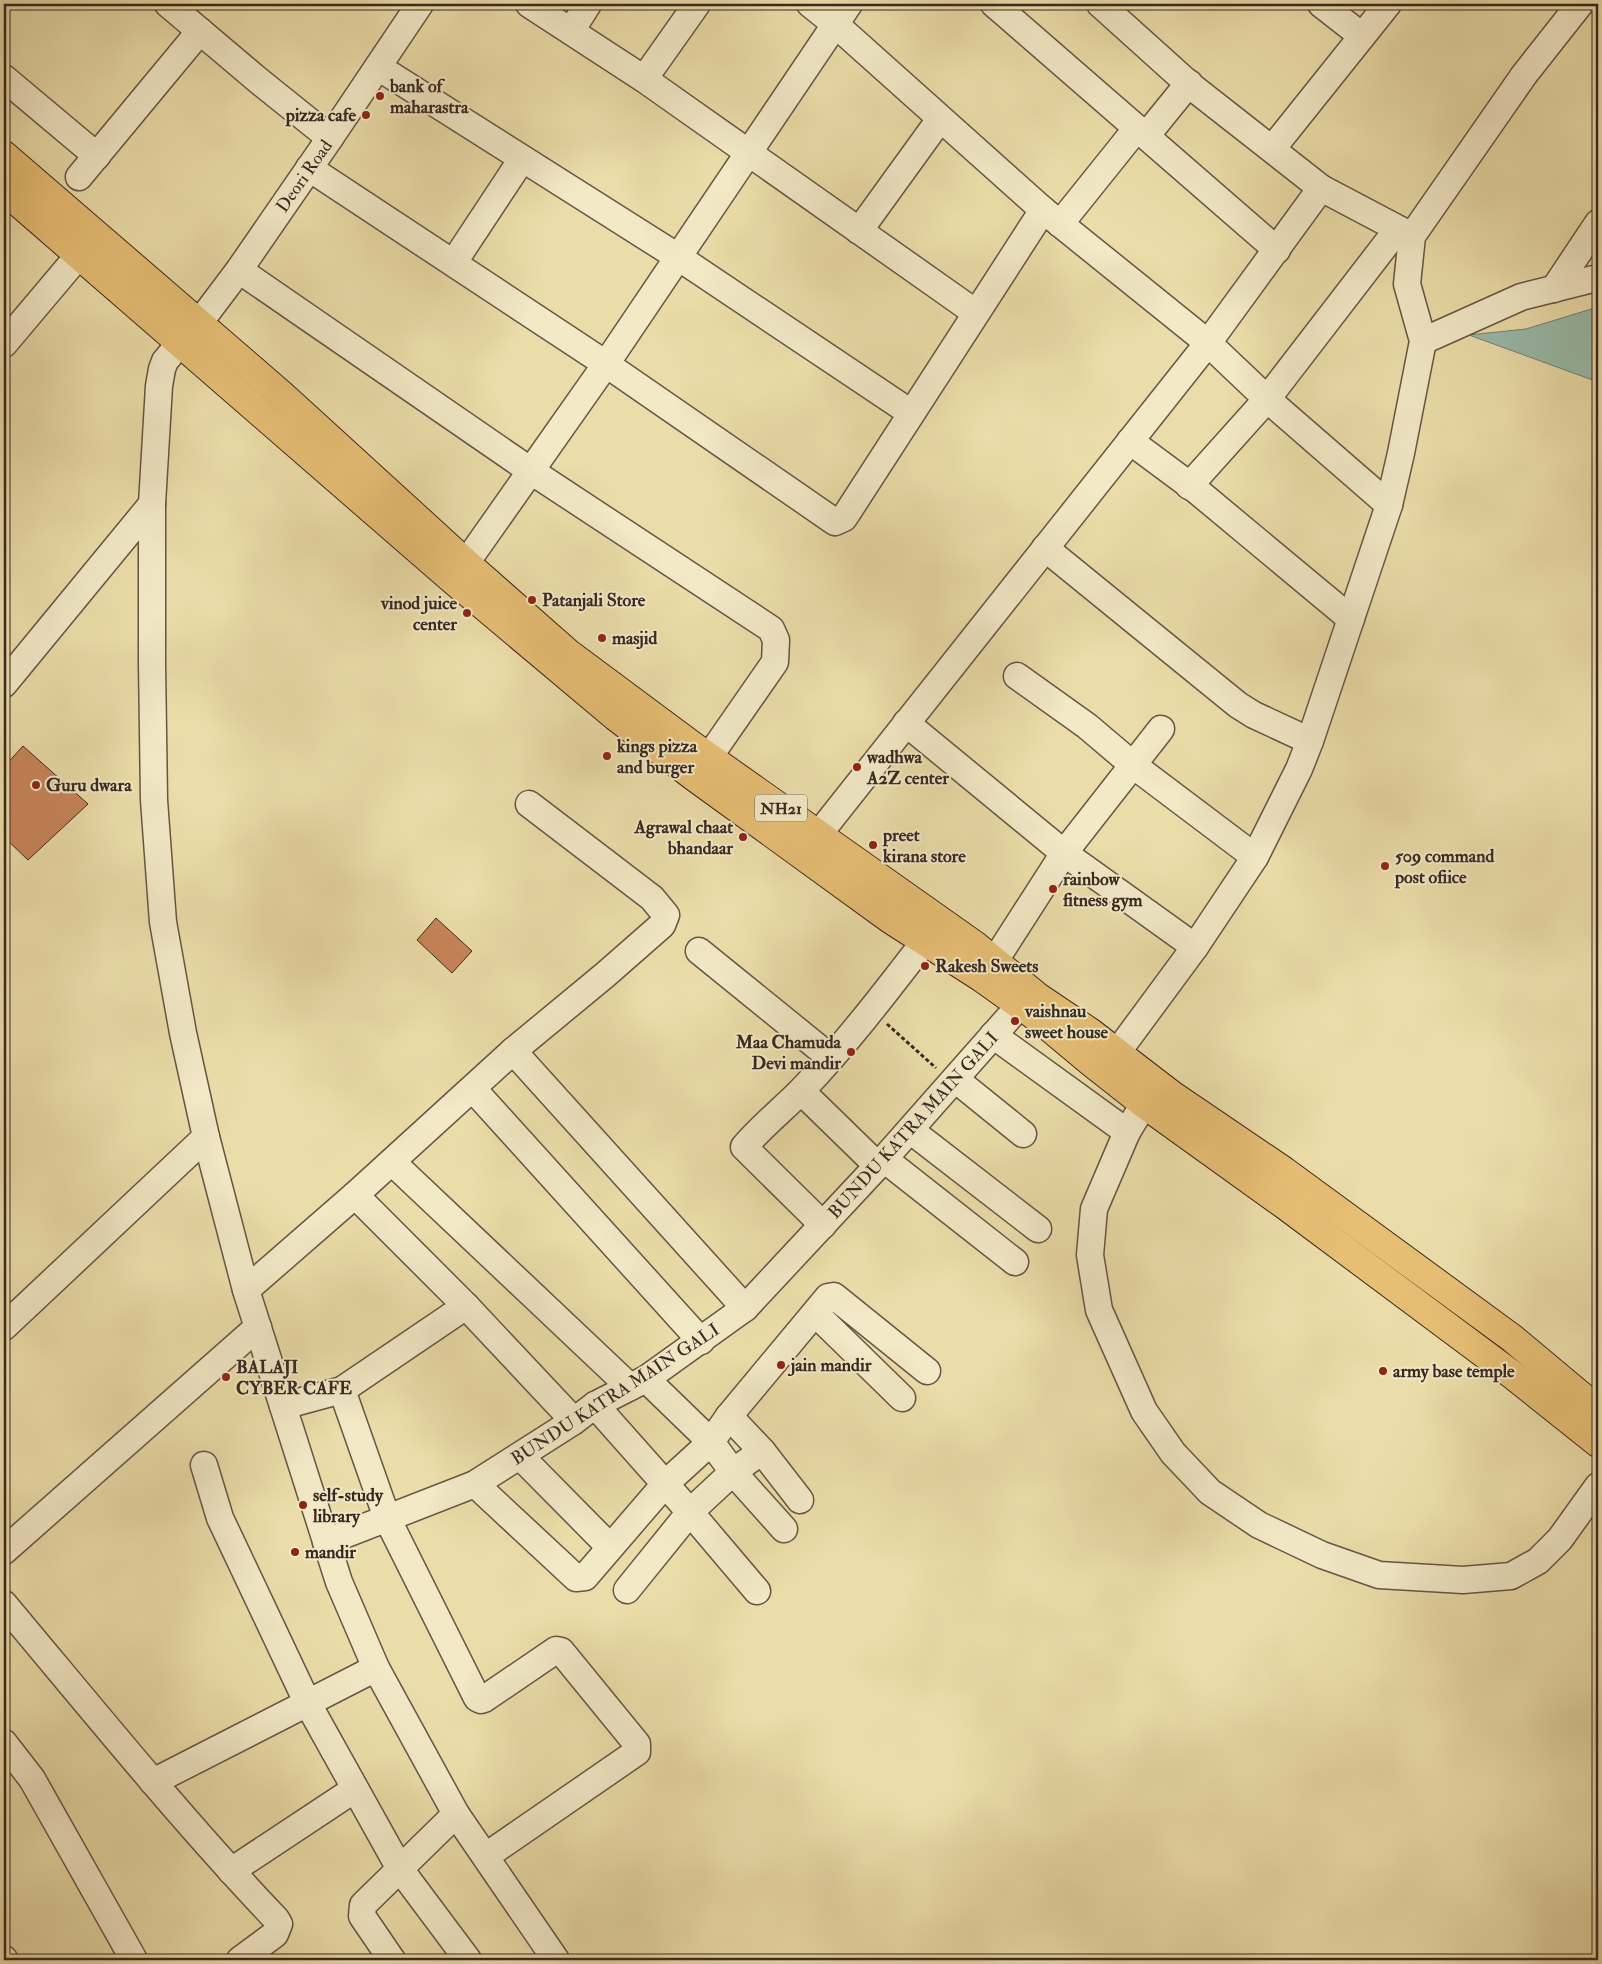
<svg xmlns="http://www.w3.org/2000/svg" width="1602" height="1964" viewBox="0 0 1602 1964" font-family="'IM FELL Double Pica',serif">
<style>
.water{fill:#98bbaa;stroke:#728074}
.building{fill:#c88559;stroke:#392822}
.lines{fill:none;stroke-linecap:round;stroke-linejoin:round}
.minor-casing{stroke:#654;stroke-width:29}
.highway-casing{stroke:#392822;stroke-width:30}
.path{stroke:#392822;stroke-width:3;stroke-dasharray:4 2.5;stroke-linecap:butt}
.minor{stroke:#f2e9c7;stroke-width:26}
.highway{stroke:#e6be74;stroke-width:28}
.poi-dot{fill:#8f2418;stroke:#f2e9c7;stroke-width:2}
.labels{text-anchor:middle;stroke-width:4;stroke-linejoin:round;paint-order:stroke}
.shield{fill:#f2e9c7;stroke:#706254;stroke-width:1}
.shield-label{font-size:16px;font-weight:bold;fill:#392822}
.poi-label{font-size:18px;font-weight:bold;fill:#392822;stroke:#f2e9c7;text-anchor:start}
.street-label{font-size:18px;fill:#392822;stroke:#f2e9c7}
</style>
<rect width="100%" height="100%" fill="#ebdda9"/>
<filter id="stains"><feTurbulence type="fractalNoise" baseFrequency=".004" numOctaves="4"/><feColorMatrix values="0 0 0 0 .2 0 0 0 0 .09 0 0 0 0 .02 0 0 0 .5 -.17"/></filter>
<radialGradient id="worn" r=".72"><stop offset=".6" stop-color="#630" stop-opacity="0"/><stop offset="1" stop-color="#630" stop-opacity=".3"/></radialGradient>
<!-- water -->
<path class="water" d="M1598 307V382L1469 335 1526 329Z"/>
<!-- building -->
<g class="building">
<path d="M23 746 88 804 28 860 4 837V767Z"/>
<path d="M436 918 472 951 452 973 417 940Z"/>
</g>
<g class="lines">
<defs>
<g id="minor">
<path d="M168 4 259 81 330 138"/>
<path d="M420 4 330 138 239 270 190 335 181 342 165 361 162 369 159 386 152 504V663L154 800 163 922 183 1033 206 1137 246 1290 339 1582 376 1668 456 1814 556 1960"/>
<path d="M529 4 644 79 976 313"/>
<path d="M810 4 835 24 1043 210 1208 343 1267 399 1389 505"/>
<path d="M994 4 1277 250"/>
<path d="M1100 4 1191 86 1321 188 1412 236"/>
<path d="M1321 4 1362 36"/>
<path d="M571 31 588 4"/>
<path d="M378 67 678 257 911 413"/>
<path d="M4 78 97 156"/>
<path d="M644 79 697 4"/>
<path d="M1146 136 1189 83"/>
<path d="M1272 149 1388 4"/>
<path d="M309 168 606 364 835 522 844 518 1043 210"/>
<path d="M79 177 200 31"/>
<path d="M1060 224 1137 128"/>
<path d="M859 231 940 119"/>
<path d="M454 262 522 159"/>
<path d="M239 270 531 471 771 629 776 640 775 662 709 757"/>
<path d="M1554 289 1598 223"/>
<path d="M1423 341 1521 297 1593 279 1598 280"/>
<path d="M4 344 79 255"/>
<path d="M1130 441 1196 490 1351 619"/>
<path d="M1189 486 1267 399 1397 230"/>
<path d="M1045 548 1238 705 1254 715 1310 741"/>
<path d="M454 580 606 364 849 4"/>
<path d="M1017 676 1087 726 1133 765 1255 857"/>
<path d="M4 684 152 504"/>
<path d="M906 723 1064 853 1195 947"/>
<path d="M818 835 1208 343 1321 188"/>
<path d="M699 951 831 1058"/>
<path d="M994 962 1064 853 1161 729"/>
<path d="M993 1035 1127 1132"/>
<path d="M513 1051 745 1308"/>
<path d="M1105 1069 1195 947 1255 857 1299 769 1310 741 1389 505 1401 453 1423 341 1407 284 1412 236 1524 75 1580 4"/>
<path d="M955 1079 1023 1134"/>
<path d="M473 1089 701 1341"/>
<path d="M801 1091 878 1166"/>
<path d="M1144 1104 1127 1132 1094 1209 1090 1255 1099 1310 1144 1411 1173 1453 1210 1492 1259 1525 1322 1555 1379 1575 1463 1580 1511 1576 1538 1561 1560 1539 1598 1486"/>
<path d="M910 1130 1038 1229"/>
<path d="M884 1159 1015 1262"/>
<path d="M392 1162 630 1387"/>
<path d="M355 1195 466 1306 574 1421"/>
<path d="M823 1225 744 1147C761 1127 782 1110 801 1091 846 1044 885 993 925 941"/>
<path d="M246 1290 355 1195 513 1051 605 975 662 925 666 915 652 898 529 804"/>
<path d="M816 1314 902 1398"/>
<path d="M4 1327 206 1137"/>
<path d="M646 1379 711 1442 733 1472 784 1529"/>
<path d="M342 1390 387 1518 477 1698 481 1700 484 1699 556 1650 561 1651 637 1744V1752L486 1856"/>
<path d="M595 1405 690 1512 757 1591"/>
<path d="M283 1406 342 1390 466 1306"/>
<path d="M729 1416 762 1451"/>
<path d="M520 1456 610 1547"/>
<path d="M204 1465 220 1518 307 1702 400 1869 468 1960"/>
<path d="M475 1484 576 1578 585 1577 665 1484 711 1442 729 1416 828 1297 834 1296 927 1371"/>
<path d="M326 1542 475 1484 574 1421 595 1405 646 1379 745 1308 884 1159 1020 1005"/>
<path d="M4 1551 258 1327"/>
<path d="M627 1590 690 1512 733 1472 762 1451 800 1500"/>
<path d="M4 1604C93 1710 180 1818 276 1919L279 1924 275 1934 240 1960"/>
<path d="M4 1743 32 1779 134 1960"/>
<path d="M153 1782 376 1668"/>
<path d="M231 1871 355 1789"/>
<path d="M4 1959V1960"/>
<path d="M392 1960 362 1916 363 1905 456 1814"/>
</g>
<g id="highway">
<path d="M4 155 282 395 466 563 568 653 693 746 976 946 1038 997 1090 1032 1172 1095 1284 1171 1512 1338 1598 1410"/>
<path d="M4 190 454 581 616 717 693 776 890 919 982 978 1038 1018 1092 1063 1144 1104 1286 1206 1514 1376 1598 1443"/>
</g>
</defs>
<!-- minor casing -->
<use href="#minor" class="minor-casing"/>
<!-- highway casing -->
<use href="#highway" class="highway-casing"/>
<!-- path -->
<path class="path" d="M887 1024 936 1068"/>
<!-- minor -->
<use href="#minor" class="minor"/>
<!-- highway -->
<use href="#highway" class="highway"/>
</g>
<!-- markers -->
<g class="poi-dot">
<circle cx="380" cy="96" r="5"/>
<circle cx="366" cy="115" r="5"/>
<circle cx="532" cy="600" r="5"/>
<circle cx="467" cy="613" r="5"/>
<circle cx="602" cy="638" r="5"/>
<circle cx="607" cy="756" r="5"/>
<circle cx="857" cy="767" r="5"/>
<circle cx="36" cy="785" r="5"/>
<circle cx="743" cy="837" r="5"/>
<circle cx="873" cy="845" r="5"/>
<circle cx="1385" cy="866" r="5"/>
<circle cx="1053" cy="889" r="5"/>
<circle cx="925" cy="966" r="5"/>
<circle cx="1015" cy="1021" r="5"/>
<circle cx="851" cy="1052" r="5"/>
<circle cx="781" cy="1365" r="5"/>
<circle cx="1383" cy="1371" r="5"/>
<circle cx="226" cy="1377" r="5"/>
<circle cx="303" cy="1505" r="5"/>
<circle cx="295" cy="1552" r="5"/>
</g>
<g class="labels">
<!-- shield labels -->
<rect class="shield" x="755" y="794.5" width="52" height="27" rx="4"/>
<g class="shield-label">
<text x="781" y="814">NH21</text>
</g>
<!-- poi labels -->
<g class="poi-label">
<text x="390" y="92">bank of<tspan x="390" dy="21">maharastra</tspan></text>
<text x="356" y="121" text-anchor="end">pizza cafe</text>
<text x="542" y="606">Patanjali Store</text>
<text x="457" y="609" text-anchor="end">vinod juice<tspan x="457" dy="21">center</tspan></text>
<text x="612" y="644">masjid</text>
<text x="617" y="752">kings pizza<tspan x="617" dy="21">and burger</tspan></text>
<text x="867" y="763">wadhwa<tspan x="867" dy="21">A2Z center</tspan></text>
<text x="46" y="791">Guru dwara</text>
<text x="733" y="833" text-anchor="end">Agrawal chaat<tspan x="733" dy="21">bhandaar</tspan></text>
<text x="883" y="841">preet<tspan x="883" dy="21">kirana store</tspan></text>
<text x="1395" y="862">509 command<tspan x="1395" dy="21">post ofiice</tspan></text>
<text x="1063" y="885">rainbow<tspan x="1063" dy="21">fitness gym</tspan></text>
<text x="935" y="972">Rakesh Sweets</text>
<text x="1025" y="1017">vaishnau<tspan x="1025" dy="21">sweet house</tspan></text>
<text x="841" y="1048" text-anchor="end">Maa Chamuda<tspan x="841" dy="21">Devi mandir</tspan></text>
<text x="791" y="1371">jain mandir</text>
<text x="236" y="1373">BALAJI<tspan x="236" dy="21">CYBER CAFE</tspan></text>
<text x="1393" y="1377">army base temple</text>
<text x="313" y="1501">self-study<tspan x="313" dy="21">library</tspan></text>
<text x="305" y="1558">mandir</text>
</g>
<!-- street labels -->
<g class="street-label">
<text transform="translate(304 176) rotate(-55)" y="6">Deori Road</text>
<text transform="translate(913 1125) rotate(-48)" y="6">BUNDU KATRA MAIN GALI</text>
<text transform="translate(615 1394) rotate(-33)" y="6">BUNDU KATRA MAIN GALI</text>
</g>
</g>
<!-- margin -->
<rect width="1602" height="1964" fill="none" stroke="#ebdda9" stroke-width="20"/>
<rect x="5" y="5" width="1592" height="1954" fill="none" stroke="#392822" stroke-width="2.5"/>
<rect x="10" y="10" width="1582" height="1944" fill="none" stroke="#392822"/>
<rect width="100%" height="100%" filter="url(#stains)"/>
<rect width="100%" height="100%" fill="url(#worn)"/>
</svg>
